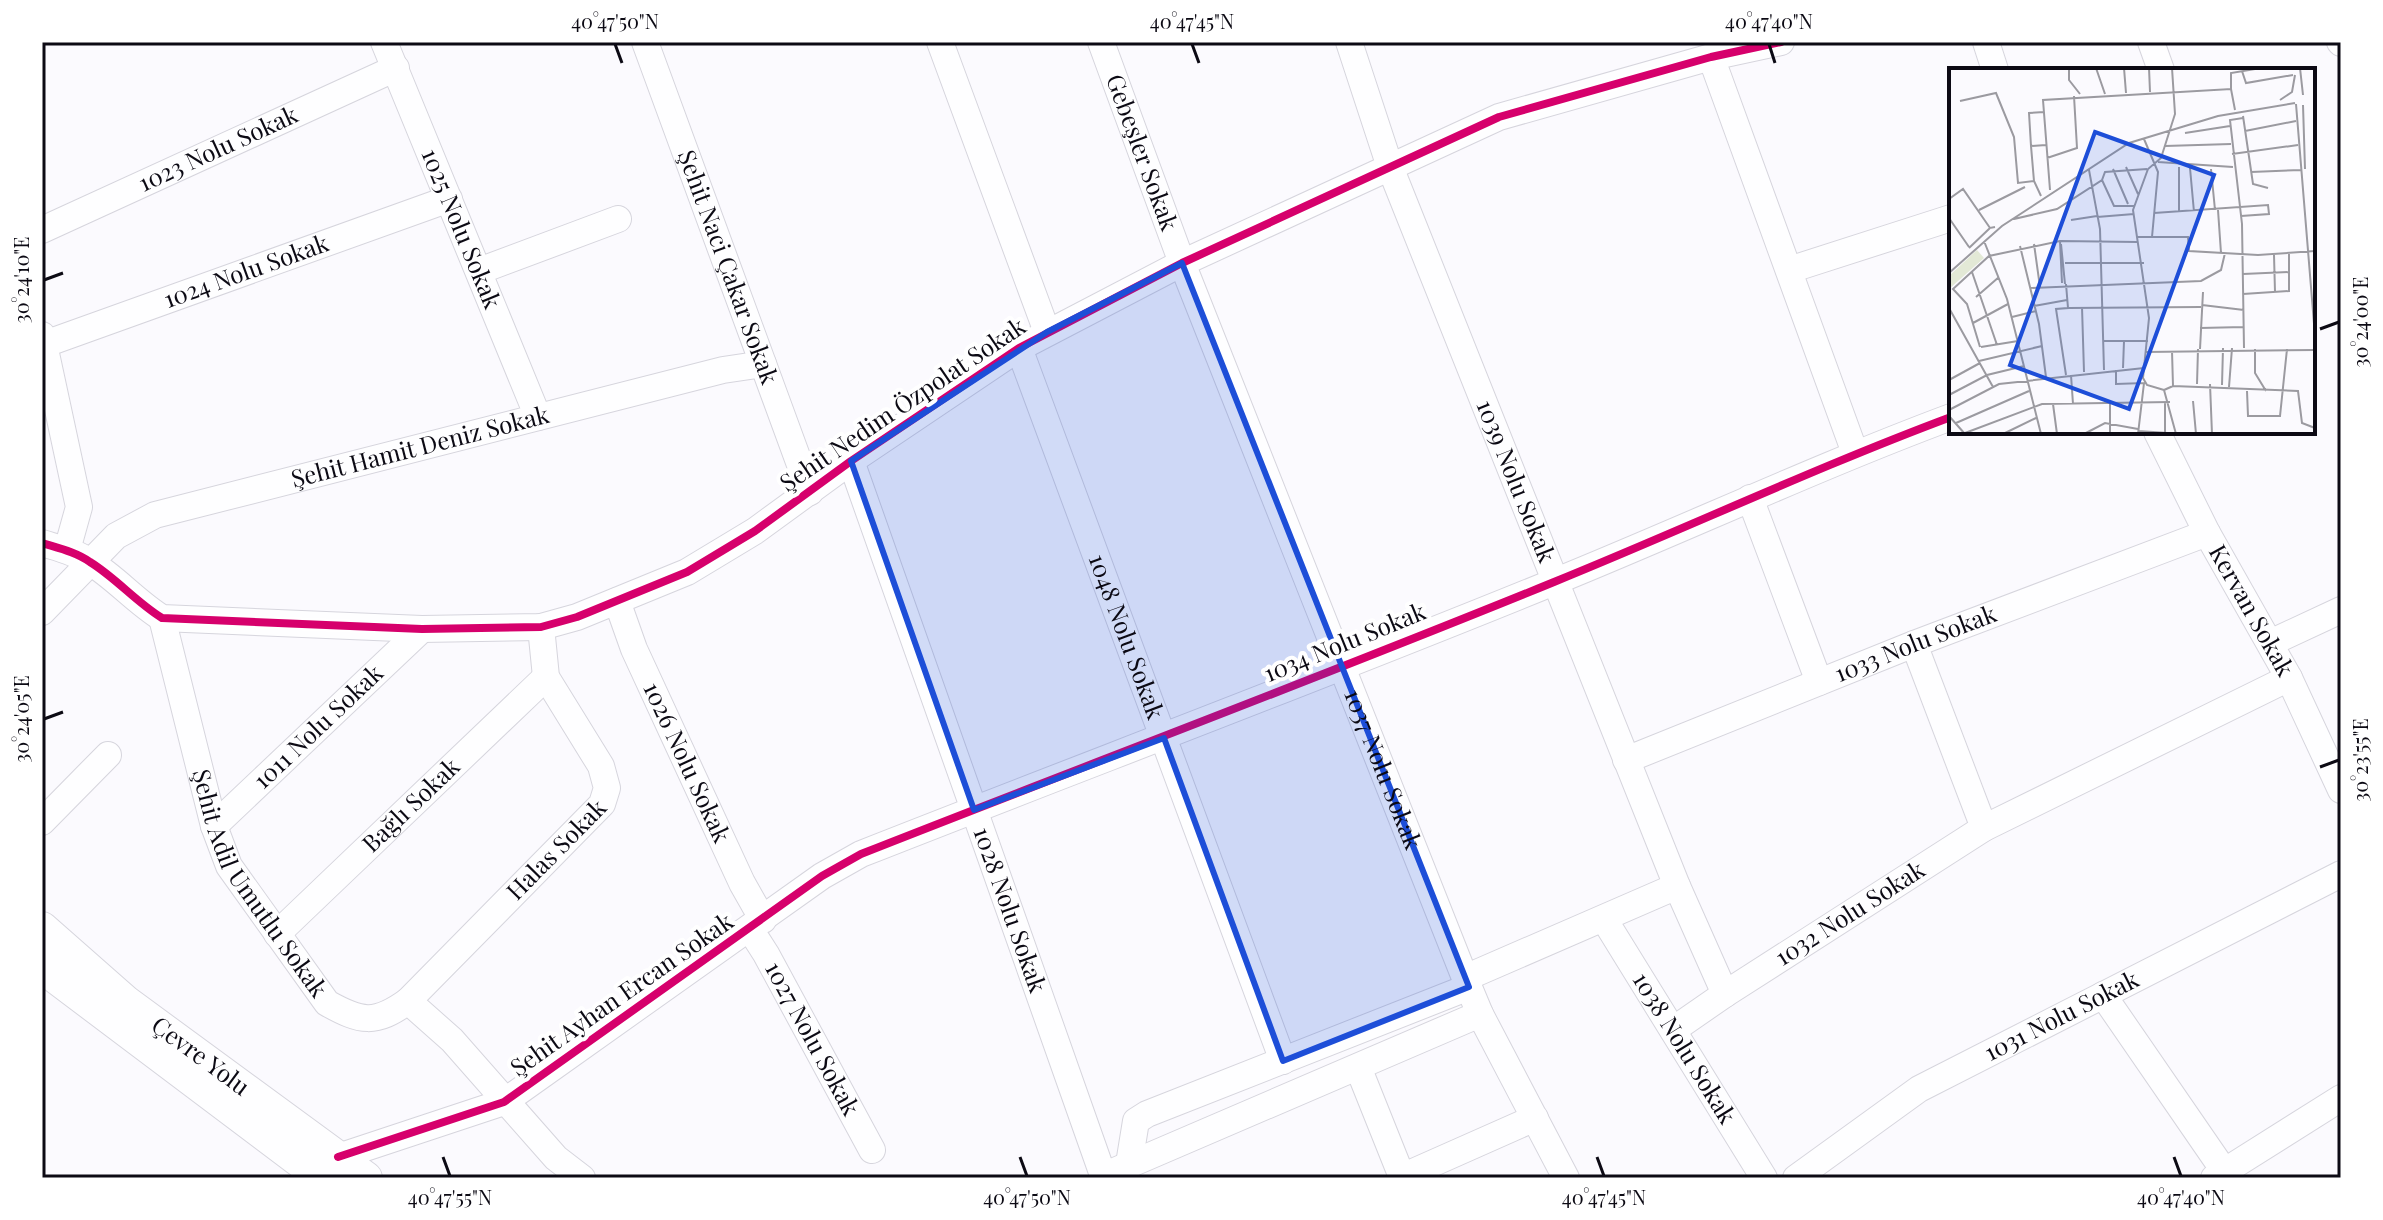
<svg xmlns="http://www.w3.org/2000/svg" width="2383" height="1220" viewBox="0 0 2383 1220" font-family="'Playfair Display',serif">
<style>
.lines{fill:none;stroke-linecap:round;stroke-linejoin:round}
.minor-casing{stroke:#d6d5dd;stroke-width:28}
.major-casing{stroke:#d6d5dd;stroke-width:34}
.minor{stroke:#fefeff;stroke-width:26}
.major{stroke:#fefeff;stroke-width:32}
.cycleway-casing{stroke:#fff;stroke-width:13}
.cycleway{stroke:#d6006c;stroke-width:8}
.marked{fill:#1d4ed8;fill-opacity:0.2;stroke:#1d4ed8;stroke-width:6;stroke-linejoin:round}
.ticks{fill:none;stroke:#0c0a14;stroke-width:3}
.labels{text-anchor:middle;stroke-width:8;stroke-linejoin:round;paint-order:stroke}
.street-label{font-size:24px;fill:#0c0a14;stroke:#fff}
.inset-road{fill:none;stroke:#9b9aa0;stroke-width:2}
.view{fill:#1d4ed8;fill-opacity:0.15;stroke:#1d4ed8;stroke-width:4}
.inset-edge{fill:none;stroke:#0c0a14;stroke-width:4}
.neatline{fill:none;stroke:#0c0a14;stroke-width:3}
.ticks-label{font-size:20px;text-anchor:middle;fill:#0c0a14}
</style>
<rect width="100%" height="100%" fill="#fbfafe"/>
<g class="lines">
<defs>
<g id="minor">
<path id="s1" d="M384 42 538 417"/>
<path id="s2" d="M645 42 810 492"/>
<path d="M940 42 1047 332"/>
<path id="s3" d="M1101 42 1182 263 1465 978 1480 1014 1566 1178"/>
<path id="s4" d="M1349 42 1390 167 1677 886"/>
<path d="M1986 42 1995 70"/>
<path d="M2151 42 2161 70"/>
<path d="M2340 42 2341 43"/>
<path d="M1711 57 1855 453"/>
<path id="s5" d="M42 230 396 68"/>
<path d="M1789 270 1951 218"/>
<path d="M479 271 618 219"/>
<path d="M42 335 79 507 67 550"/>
<path id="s6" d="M45 344 449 199"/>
<path id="s7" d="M1019 348 1283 1061"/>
<path id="s8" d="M2157 432 2207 533 2289 678 2341 790"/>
<path id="s9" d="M851 461 1104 1178"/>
<path d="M1750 498 1819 682"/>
<path d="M42 543C58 548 76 552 90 562 116 578 136 602 162 618L422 629 541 627 577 617 687 572 755 531 851 461 1019 348 1182 263 1499 117 1711 57 1781 42"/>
<path id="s10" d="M617 601 634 649 742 883 763 920"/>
<path id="s11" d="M42 612 116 536 155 515 723 370 763 364"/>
<path id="s12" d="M162 618 214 826 229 866 327 1003C361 1022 375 1025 408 1001L452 1040 556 1158 582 1178"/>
<path d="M2270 643 2341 610"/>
<path d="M1914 644 1984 828"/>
<path id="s13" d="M1626 760 1914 644 2207 533"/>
<path d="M42 822 108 755"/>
<path id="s14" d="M214 826 422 629"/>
<path id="s15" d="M1604 919 1764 1178"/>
<path id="s16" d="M750 929 766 954 872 1150"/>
<path id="s17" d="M277 934 546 677"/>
<path id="s18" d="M1465 978 1677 886 1725 994 1984 828 2289 678"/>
<path d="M2103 995 2229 1178"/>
<path id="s19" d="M408 1001 602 804 607 788 601 766 546 677 541 627"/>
<path d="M1673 1030 1725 994"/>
<path d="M1358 1067 1402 1177 1535 1118"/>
<path d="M338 1157 504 1102 822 876 861 854C1092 763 1324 676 1554 582 1687 528 1817 467 1951 417"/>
<path d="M1129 1164 1136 1121 1147 1114 1469 987"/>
<path d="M1103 1176 1480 1014"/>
<path id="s20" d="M1796 1178 1919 1089 2341 874"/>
<path d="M2214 1178 2341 1098"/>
</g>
<g id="major">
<path id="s21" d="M42 928 126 1002 366 1178"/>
<path d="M42 967 322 1178"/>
</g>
</defs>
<!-- minor casing -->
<use href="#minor" class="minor-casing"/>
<!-- major casing -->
<use href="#major" class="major-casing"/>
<!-- minor -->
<use href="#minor" class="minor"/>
<!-- major -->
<use href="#major" class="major"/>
<defs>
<g id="cycleway">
<path d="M42 543C58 548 76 552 90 562 116 578 136 602 162 618L422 629 541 627 577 617 687 572 755 531 851 461 1019 348 1182 263 1499 117 1711 57 1781 42"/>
<path d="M338 1157 504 1102 822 876 861 854C1092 763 1324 676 1554 582 1687 528 1817 467 1951 417"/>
</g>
</defs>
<!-- cycleway casing -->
<use href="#cycleway" class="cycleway-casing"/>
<!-- cycleway -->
<use href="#cycleway" class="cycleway"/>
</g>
<!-- marked area -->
<path class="marked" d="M1182 263 1469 987 1283 1061 1164 738 974 810 851 461 1047 332Z"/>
<!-- ticks -->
<path class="ticks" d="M615 44 622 63M1192 44 1199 63M1769 44 1775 63M44 280 63 273M2320 329 2339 322M44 719 63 712M2320 767 2339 760M443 1157 450 1176M1020 1157 1027 1176M1597 1157 1604 1176M2174 1157 2181 1176"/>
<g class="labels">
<!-- street labels -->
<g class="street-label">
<text dy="8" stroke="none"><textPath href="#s5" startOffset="194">1023 Nolu Sokak</textPath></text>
<text dy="8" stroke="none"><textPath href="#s3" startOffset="118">Gebeşler Sokak</textPath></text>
<text dy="8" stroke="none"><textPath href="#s1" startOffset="202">1025 Nolu Sokak</textPath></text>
<text dy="8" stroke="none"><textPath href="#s2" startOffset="240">Şehit Naci Çakar Sokak</textPath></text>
<text dy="8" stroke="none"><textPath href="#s6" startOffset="214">1024 Nolu Sokak</textPath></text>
<text transform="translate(903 405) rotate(-34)" y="8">Şehit Nedim Özpolat Sokak</text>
<text dy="8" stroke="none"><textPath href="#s11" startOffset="424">Şehit Hamit Deniz Sokak</textPath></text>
<text dy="8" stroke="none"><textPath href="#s4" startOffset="470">1039 Nolu Sokak</textPath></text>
<text dy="8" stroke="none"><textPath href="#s8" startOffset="202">Kervan Sokak</textPath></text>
<text dy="8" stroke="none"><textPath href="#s7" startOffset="308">1048 Nolu Sokak</textPath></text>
<text transform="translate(1345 643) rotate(-22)" y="8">1034 Nolu Sokak</text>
<text dy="8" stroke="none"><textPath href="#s13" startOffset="312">1033 Nolu Sokak</textPath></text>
<text dy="8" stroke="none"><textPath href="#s14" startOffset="144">1011 Nolu Sokak</textPath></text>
<text dy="8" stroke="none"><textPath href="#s10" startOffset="176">1026 Nolu Sokak</textPath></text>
<text dy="8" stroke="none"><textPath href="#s3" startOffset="780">1037 Nolu Sokak</textPath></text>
<text dy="8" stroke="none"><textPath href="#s17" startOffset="186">Bağlı Sokak</textPath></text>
<text dy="8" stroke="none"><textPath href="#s19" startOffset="212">Halas Sokak</textPath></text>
<text dy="8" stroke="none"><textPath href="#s12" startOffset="286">Şehit Adil Umutlu Sokak</textPath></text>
<text dy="8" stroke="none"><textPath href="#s9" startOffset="476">1028 Nolu Sokak</textPath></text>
<text dy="8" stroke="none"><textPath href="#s18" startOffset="498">1032 Nolu Sokak</textPath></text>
<text transform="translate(622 995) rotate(-35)" y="8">Şehit Ayhan Ercan Sokak</text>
<text dy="8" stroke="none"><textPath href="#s20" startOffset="312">1031 Nolu Sokak</textPath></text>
<text dy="8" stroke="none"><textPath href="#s16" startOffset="126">1027 Nolu Sokak</textPath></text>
<text dy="8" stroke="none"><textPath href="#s15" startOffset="152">1038 Nolu Sokak</textPath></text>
<text dy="8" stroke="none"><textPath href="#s21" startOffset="204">Çevre Yolu</textPath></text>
</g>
</g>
<!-- overview -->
<g transform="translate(1949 68)">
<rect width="366" height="366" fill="#fbfafe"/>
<path d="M28 182 35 190 0 221V208Z" fill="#e3e9d6"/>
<path class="inset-road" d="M120 0V12L131 26M147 0 156 26M175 0 177 25M200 0 201 24M351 0 354 27M293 3 297 15 344 7M282 21V5L312 0M331 32 343 24 346 7M11 33 47 25 65 69 69 115 85 113M347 36 366 268M354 37 356 101M294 48 304 116 319 120M294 50 281 52 293 156 295 280M296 63 347 53M236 65 281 58M195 71 209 104 203 169M82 78 80 45 95 44M216 78 282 76M283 86 349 77M98 90 128 80 125 28M209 94 284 99M177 99 189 126M241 100 245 144M164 101 179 136M262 101 266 142M140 102 151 161 155 302M302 104 352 102M153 112 165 138H185M101 122 94 32 282 21 286 42M92 128 85 113 82 78 97 77M0 131 14 121 41 160 46 159M30 142 76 119M269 142 272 185M230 144V99M205 145 319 137 320 146 292 148M148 149 185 146M0 150 20 179M65 151 108 141 153 112 156 104 198 101M122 152 148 148M188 169H239L240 183 309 187 366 183M35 173 58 231 92 366M111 173 113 215M85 176 91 219M112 176 116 216M71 178 90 256 97 309M20 180 41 160M325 187 326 224M116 195H195M23 204 48 277M0 205 53 158 180 75 269 48 346 35M294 206 340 204M81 220 252 213 272 202 276 185M294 226 340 223V184M27 229 50 209M253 237 295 242M85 238 118 232M133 239 135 304M0 240 44 319M119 240 252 239M63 249 87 243M24 255 59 236M251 260 295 259M155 273H199M31 279 18 236 4 221 40 188 111 173 189 174M32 279 69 273M251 281 254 224M306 281V305L317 323M197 284 366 282M30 293 93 278M174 300 175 273M167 302V316L195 315 189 366M117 307 107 241 119 240 117 216M122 307 124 336M0 312 31 295M248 316 249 281M261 316 263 366M273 317 274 280M224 318 349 323 353 355 366 360M280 319 283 280M215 322 198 317 194 310 200 250 184 142 199 101 212 90 226 46 223 0M215 322 227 366M215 322 224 318 223 283M298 323 299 348H331L338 281M0 327 38 307 75 298M244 333 247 366M104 336 108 366M0 342 50 316 195 300M0 348 16 366M7 355 80 323M189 363 234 366M16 365 93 336 221 334M54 366 87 350M135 366 156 355 189 361M161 366V336M216 366V334"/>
<path class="view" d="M146 64 265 107 180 341 61 297Z"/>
<rect width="366" height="366" class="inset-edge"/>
</g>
<!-- border -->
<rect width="2383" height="1220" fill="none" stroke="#ffffff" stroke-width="88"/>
<rect x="44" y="44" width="2295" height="1132" class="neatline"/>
<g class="ticks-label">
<text x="615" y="29">40°47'50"N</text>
<text x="1192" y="29">40°47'45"N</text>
<text x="1769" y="29">40°47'40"N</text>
<text transform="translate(22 280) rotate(-90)" y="7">30°24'10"E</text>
<text transform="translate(2361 322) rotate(-90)" y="7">30°24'00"E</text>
<text transform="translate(22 719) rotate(-90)" y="7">30°24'05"E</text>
<text transform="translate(2361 760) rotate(-90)" y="7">30°23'55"E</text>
<text x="450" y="1205">40°47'55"N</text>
<text x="1027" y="1205">40°47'50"N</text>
<text x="1604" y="1205">40°47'45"N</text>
<text x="2181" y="1205">40°47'40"N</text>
</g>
</svg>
